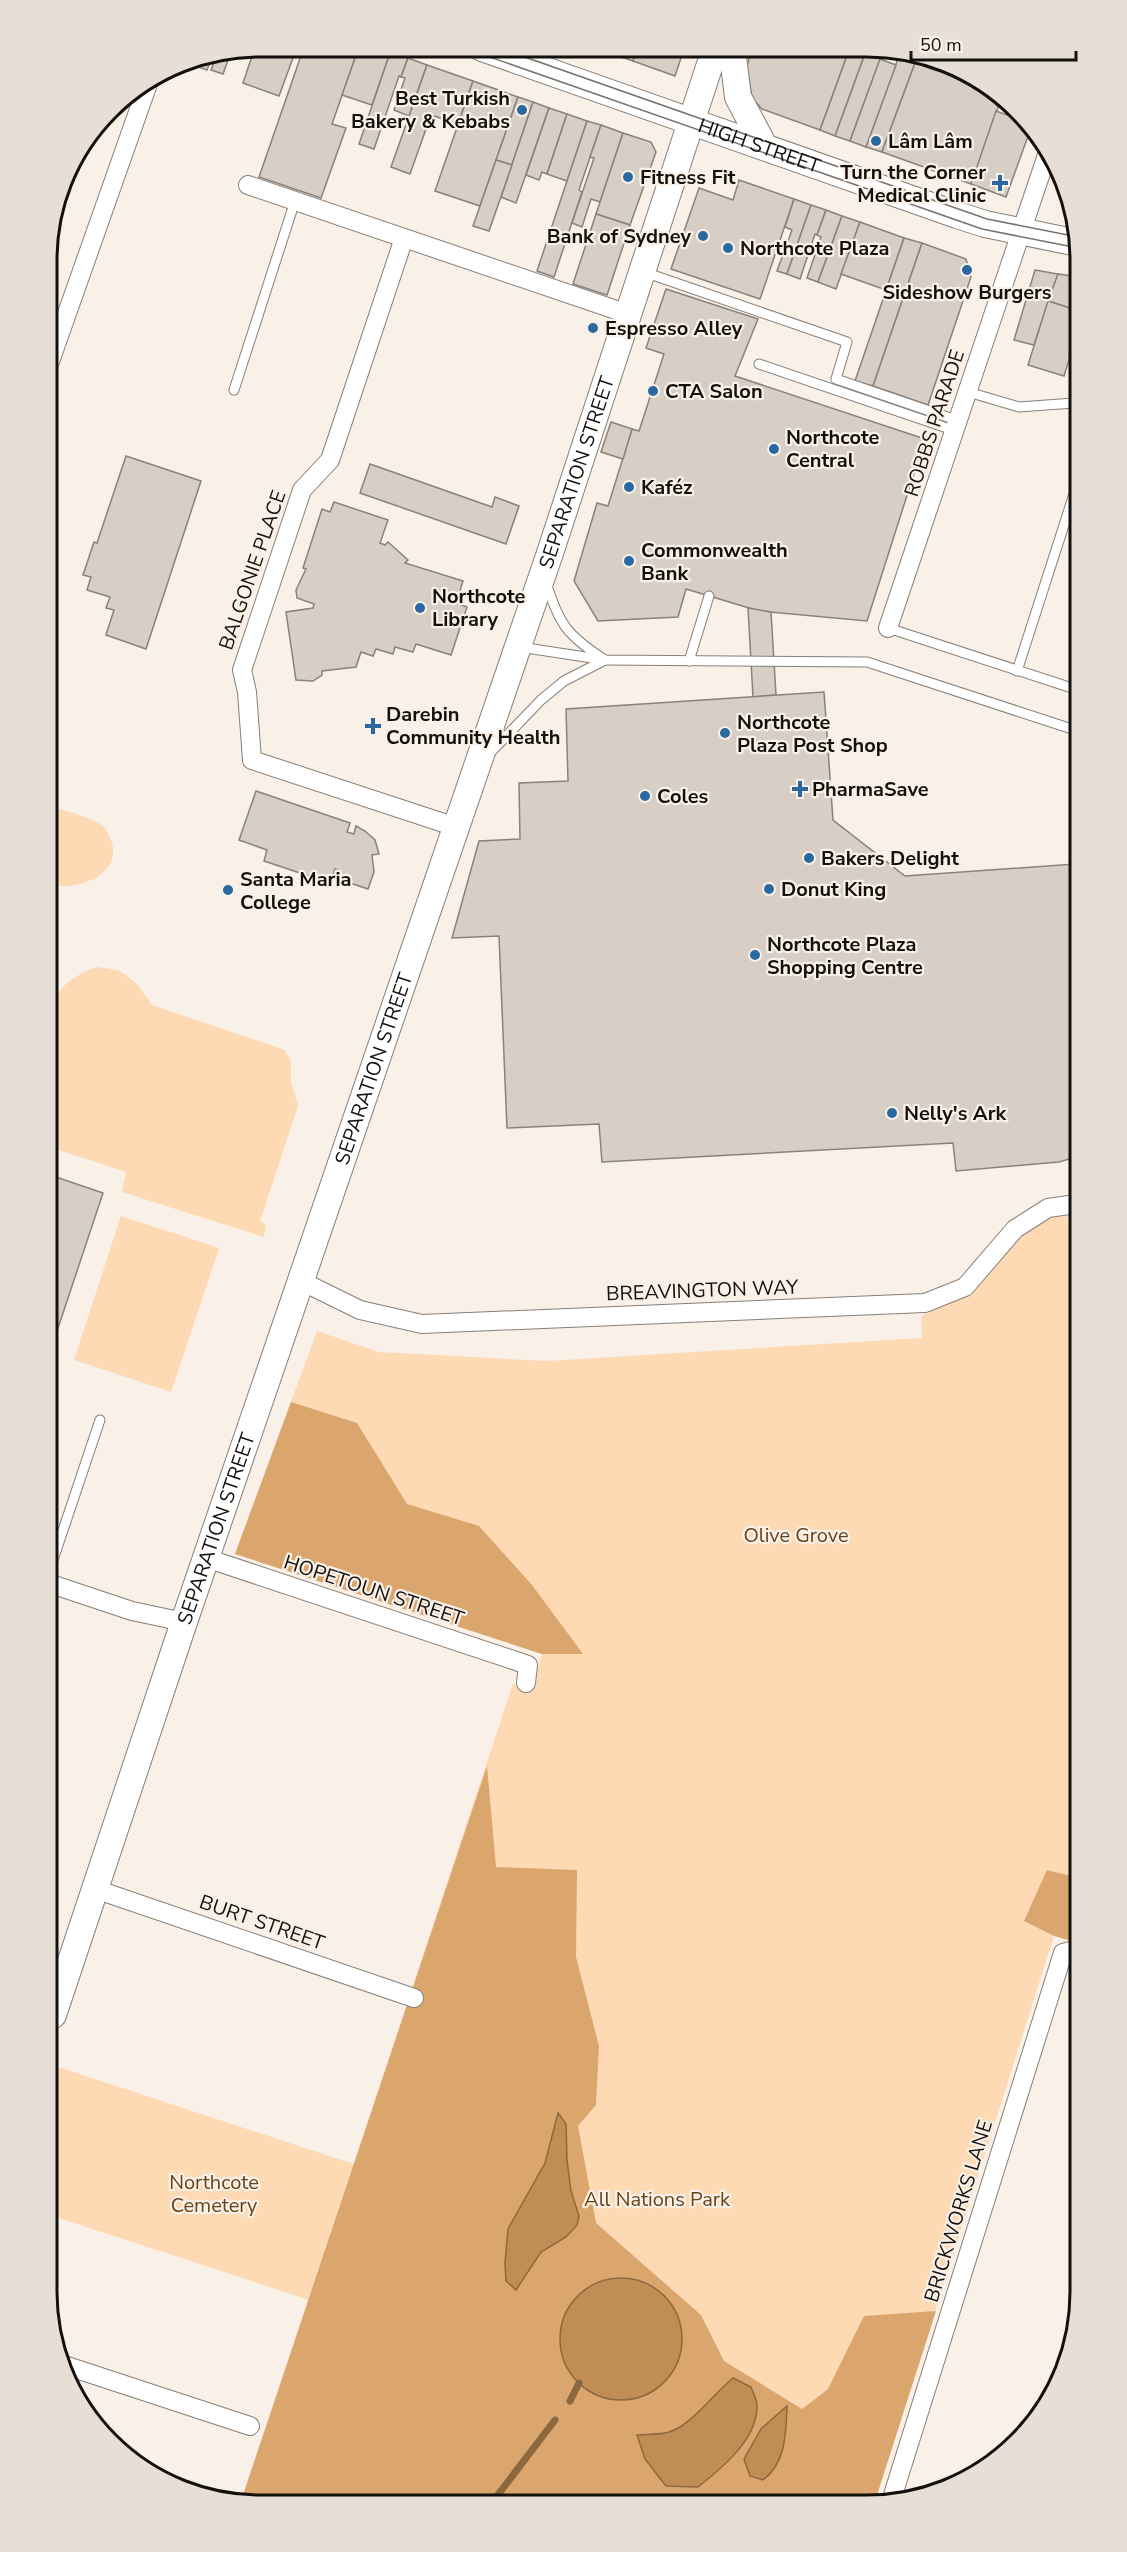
<svg xmlns="http://www.w3.org/2000/svg" width="1127" height="2552" viewBox="0 0 1127 2552" font-family="'Nunito Sans',sans-serif">
<style>
.green{fill:#fdd9b4}
.forest{fill:#daa66e}
.water{fill:#c08e55;stroke:#8c683f;stroke-width:1.5}
.lines{fill:none;stroke-linecap:round;stroke-linejoin:round}
.stream{stroke:#8c683f;stroke-width:7}
.building{fill:#d7cfc6;stroke:#8a827a;stroke-width:1.5}
.lane-casing{stroke:#877f78;stroke-width:11}
.street-casing{stroke:#877f78;stroke-width:20}
.secondary-casing{stroke:#877f78;stroke-width:28}
.lane{stroke:#fff;stroke-width:9}
.street{stroke:#fff;stroke-width:18}
.secondary{stroke:#fff;stroke-width:26}
.tram{stroke:#78736d;stroke-width:1.5}
.poi-dot{fill:#2a69a0;stroke:#f9f0e7;stroke-width:2}
.labels{text-anchor:middle;stroke-width:4.5;stroke-linejoin:round;paint-order:stroke}
.poi-label{font-size:20px;font-weight:bold;fill:#13100d;stroke:#f9f0e7;text-anchor:start}
.street-label{font-size:20px;fill:#13100d;stroke:#f9f0e7}
.park-label{font-size:20px;fill:#674318;stroke:#f9f0e7}
.rim{fill:none;stroke:#13100d;stroke-width:3}
</style>
<rect width="100%" height="100%" fill="#f9f0e7"/>
<!-- green -->
<g class="green">
<path d="M49 806C62 810 91 817 101 825 106 828 109 835 111 840 124 875 75 892 49 884Z"/>
<path d="M97 967 120 971 136 983 152 1005 285 1050 291 1063V1082L298 1106 260 1221 266 1225 264 1237 122 1192 126 1172 50 1147 49 1004C62 985 76 974 97 967Z"/>
<path d="M121 1216 219 1248 171 1392 74 1360Z"/>
<path d="M1056 1216 1076 1217 1079 1943 1054 1936 876 2498 241 2501 309 2300 53 2216V2072L55 2066 354 2164 513 1684 531 1689 542 1654 235 1554 317 1331 379 1352 546 1361 922 1338 921 1316 973 1293 1019 1235Z"/>
</g>
<!-- forest -->
<g class="forest">
<path d="M291 1402 357 1423 407 1504 479 1526 532 1585 583 1654H542L235 1554Z"/>
<path d="M487 1766 496 1867 577 1870 576 1957 599 2046 596 2105 578 2126 596 2223 701 2315 724 2361 802 2409 828 2389 864 2316 936 2311 876 2498 241 2501Z"/>
<path d="M1047 1870 1079 1878V1943L1054 1936 1024 1921Z"/>
</g>
<!-- water -->
<g class="water">
<path d="M558 2113 566 2124 567 2160 571 2191 579 2216 577 2225 566 2237 541 2252 516 2290 506 2281 505 2263 508 2229 545 2163Z"/>
<circle cx="621" cy="2339" r="61"/>
<path d="M733 2378 751 2387C753 2392 757 2400 757 2405 758 2439 722 2468 698 2487L666 2486 645 2459 637 2435C647 2434 659 2435 669 2432 692 2425 714 2393 733 2378Z"/>
<path d="M787 2406C786 2433 786 2463 763 2480L750 2476 744 2459 761 2429Z"/>
</g>
<g class="lines">
<!-- stream -->
<g class="stream">
<path d="M570 2401 579 2383"/>
<path d="M494 2500 555 2420"/>
</g>
</g>
<!-- building -->
<g class="building">
<path d="M255 47H297L279 96 243 83Z"/>
<path d="M304 47H359L332 124 346 128 321 198 259 177Z"/>
<path d="M359 47H375L390 53 372 105 342 95Z"/>
<path d="M246 49 243 58 230 54 231 52Z"/>
<path d="M597 49H637L633 61Z"/>
<path d="M637 49H684L675 76 633 61Z"/>
<path d="M751 50H849L820 130 762 109 752 98 747 67Z"/>
<path d="M849 50 866 51 835 136 820 130Z"/>
<path d="M901 50 909 51 918 55 882 152 866 147Z"/>
<path d="M866 51 881 57 850 141 835 136Z"/>
<path d="M231 52 223 74 211 70 217 55Z"/>
<path d="M390 53 408 58 401 77 399 76 374 149 359 144Z"/>
<path d="M918 55 1002 96 971 184 882 152Z"/>
<path d="M212 56 207 70 184 62Z"/>
<path d="M408 58 427 65 409 116 394 110 405 78 401 77Z"/>
<path d="M880 59 896 65 866 147 850 141Z"/>
<path d="M427 65 473 81 458 124 431 115 410 174 391 167Z"/>
<path d="M473 81 518 97 480 206 435 191Z"/>
<path d="M518 97 533 102 512 165 496 160Z"/>
<path d="M533 102 549 108 516 203 501 197Z"/>
<path d="M549 108 567 114 547 174 542 172 539 180 526 175Z"/>
<path d="M996 111 1026 122 1031 128 1006 197 971 184Z"/>
<path d="M567 114 587 121 567 181 547 174Z"/>
<path d="M587 121 601 125 579 190 582 192 554 277 537 271Z"/>
<path d="M601 125 623 133 600 202 591 199 582 227 572 223 594 158 590 157Z"/>
<path d="M623 133 651 142 656 152 630 225 596 214Z"/>
<path d="M496 160 512 165 489 231 473 226Z"/>
<path d="M739 180 794 199 760 299 671 269 699 188 733 200Z"/>
<path d="M794 199 811 205 787 274 777 271 792 230 785 227Z"/>
<path d="M811 205 826 210 817 235 815 234 800 279 787 274Z"/>
<path d="M826 210 842 216 818 282 807 278 821 237 817 235Z"/>
<path d="M596 214 630 225 607 295 573 284Z"/>
<path d="M842 216 860 222 836 289 818 282Z"/>
<path d="M860 222 904 238 886 290 841 274Z"/>
<path d="M904 238 922 243 873 386 855 381Z"/>
<path d="M922 243 966 259 971 277 928 405 873 386Z"/>
<path d="M1035 270 1058 274 1034 345 1014 340Z"/>
<path d="M1058 274 1073 276V309L1048 301Z"/>
<path d="M666 289 758 319 735 376 925 439 867 621 759 611 686 589 678 617 598 621 574 581 597 503 608 506 632 429 639 431 664 354 646 348Z"/>
<path d="M1048 301 1073 309 1074 344 1064 376 1028 365Z"/>
<path d="M611 422 632 429 623 459 601 452Z"/>
<path d="M126 456 201 481 146 649 106 635 114 610 106 608 110 597 87 590 91 577 83 575 94 542 97 543Z"/>
<path d="M370 464 492 507 495 497 519 506 506 544 360 493Z"/>
<path d="M334 502 388 520 380 543 385 545 388 542 408 560 405 563 463 581 456 603 467 607 451 655 416 644 413 652 395 647 393 654 376 649 373 656 361 652 356 667 322 671V675L313 681 296 680 286 612 313 608 314 604 297 598 296 590 306 569 303 568 322 509 330 512Z"/>
<path d="M748 608 771 612 776 695 753 697Z"/>
<path d="M824 692 833 820 905 876 1075 864 1076 1157 1059 1162 956 1171 953 1143 602 1162 599 1124 507 1128 499 936 452 938 479 841 520 839 519 783 568 781 566 709Z"/>
<path d="M256 791 350 823 347 832 354 834 356 826 365 831 375 840 379 854 372 855 374 872 368 889 338 879 340 871 335 869 330 883 264 861 267 850 239 840Z"/>
<path d="M50 1175 103 1193 52 1346 51 1345Z"/>
</g>
<g class="lines">
<defs>
<g id="lane">
<path d="M644 272 847 342 836 379 959 421"/>
<path d="M759 364 956 431"/>
<path d="M234 390 295 201"/>
<path d="M968 392 1019 407 1074 403"/>
<path d="M888 628 1075 689"/>
<path d="M520 647 605 660 867 662 1075 730"/>
<path d="M689 661 709 596"/>
<path d="M1017 671 1074 494"/>
<path d="M490 753 541 700 564 681 605 660C568 636 559 625 546 582"/>
<path d="M51 1566 100 1420"/>
</g>
<g id="street">
<path d="M248 185 628 314"/>
<path d="M404 238 330 460 302 490 242 670 247 692 252 760 456 827"/>
<path d="M47 370 149 81"/>
<path d="M888 628 1049 149"/>
<path d="M301 1281 360 1310 422 1324 925 1303 965 1287 1015 1229 1048 1208 1076 1204"/>
<path d="M206 1558 528 1665 526 1683"/>
<path d="M51 1584 132 1611 184 1622"/>
<path d="M95 1889 414 1998"/>
<path d="M61 2364 250 2426"/>
<path d="M892 2498 1063 1953 1079 1949"/>
</g>
<g id="secondary">
<path id="s1" d="M482 48 957 215 985 224 1073 242"/>
<path d="M732 49 738 97 764 146"/>
<path id="s2" d="M53 2015 184 1622 550 553 715 49"/>
</g>
</defs>
<!-- lane casing -->
<use href="#lane" class="lane-casing"/>
<!-- street casing -->
<use href="#street" class="street-casing"/>
<!-- secondary casing -->
<use href="#secondary" class="secondary-casing"/>
<!-- lane -->
<use href="#lane" class="lane"/>
<!-- street -->
<use href="#street" class="street"/>
<!-- secondary -->
<use href="#secondary" class="secondary"/>
<!-- tram -->
<g class="tram">
<path d="M464 48 982 229 1073 247"/>
<path d="M499 48 987 219 1073 236"/>
</g>
</g>
<!-- markers -->
<g class="poi-dot">
<circle cx="522" cy="110" r="6"/>
<circle cx="876" cy="141" r="6"/>
<circle cx="628" cy="177" r="6"/>
<path d="M997 174h6v6h6v6h-6v6h-6v-6h-6v-6h6z"/>
<circle cx="703" cy="236" r="6"/>
<circle cx="728" cy="248" r="6"/>
<circle cx="967" cy="270" r="6"/>
<circle cx="593" cy="328" r="6"/>
<circle cx="653" cy="391" r="6"/>
<circle cx="774" cy="449" r="6"/>
<circle cx="629" cy="487" r="6"/>
<circle cx="629" cy="561" r="6"/>
<circle cx="420" cy="608" r="6"/>
<path d="M370 717h6v6h6v6h-6v6h-6v-6h-6v-6h6z"/>
<circle cx="725" cy="733" r="6"/>
<path d="M797 780h6v6h6v6h-6v6h-6v-6h-6v-6h6z"/>
<circle cx="645" cy="796" r="6"/>
<circle cx="809" cy="858" r="6"/>
<circle cx="769" cy="889" r="6"/>
<circle cx="228" cy="890" r="6"/>
<circle cx="755" cy="955" r="6"/>
<circle cx="892" cy="1113" r="6"/>
</g>
<g class="labels">
<!-- poi labels -->
<g class="poi-label">
<text x="510" y="105" text-anchor="end">Best Turkish<tspan x="510" dy="23">Bakery &amp; Kebabs</tspan></text>
<text x="888" y="148">Lâm Lâm</text>
<text x="986" y="179" text-anchor="end">Turn the Corner<tspan x="986" dy="23">Medical Clinic</tspan></text>
<text x="640" y="184">Fitness Fit</text>
<text x="691" y="243" text-anchor="end">Bank of Sydney</text>
<text x="740" y="255">Northcote Plaza</text>
<text x="967" y="299" text-anchor="middle">Sideshow Burgers</text>
<text x="605" y="335">Espresso Alley</text>
<text x="665" y="398">CTA Salon</text>
<text x="786" y="444">Northcote<tspan x="786" dy="23">Central</tspan></text>
<text x="641" y="494">Kaféz</text>
<text x="641" y="557">Commonwealth<tspan x="641" dy="23">Bank</tspan></text>
<text x="432" y="603">Northcote<tspan x="432" dy="23">Library</tspan></text>
<text x="386" y="721">Darebin<tspan x="386" dy="23">Community Health</tspan></text>
<text x="737" y="729">Northcote<tspan x="737" dy="23">Plaza Post Shop</tspan></text>
<text x="812" y="796">PharmaSave</text>
<text x="657" y="803">Coles</text>
<text x="821" y="865">Bakers Delight</text>
<text x="240" y="886">Santa Maria<tspan x="240" dy="23">College</tspan></text>
<text x="781" y="896">Donut King</text>
<text x="767" y="951">Northcote Plaza<tspan x="767" dy="23">Shopping Centre</tspan></text>
<text x="904" y="1120">Nelly's Ark</text>
</g>
<!-- street labels -->
<g class="street-label">
<text dy="7" stroke="none"><textPath href="#s1" startOffset="294">HIGH STREET</textPath></text>
<text transform="translate(934 423) rotate(-72)" y="7">ROBBS PARADE</text>
<text dy="7" stroke="none"><textPath href="#s2" startOffset="1629">SEPARATION STREET</textPath></text>
<text transform="translate(252 570) rotate(-71)" y="7">BALGONIE PLACE</text>
<text dy="7" stroke="none"><textPath href="#s2" startOffset="999">SEPARATION STREET</textPath></text>
<text transform="translate(702 1290) rotate(-2)" y="7">BREAVINGTON WAY</text>
<text dy="7" stroke="none"><textPath href="#s2" startOffset="513">SEPARATION STREET</textPath></text>
<text transform="translate(374 1590) rotate(18)" y="7">HOPETOUN STREET</text>
<text transform="translate(262 1922) rotate(19)" y="7">BURT STREET</text>
<text transform="translate(958 2211) rotate(-73)" y="7">BRICKWORKS LANE</text>
</g>
<!-- park labels -->
<g class="park-label">
<text x="796" y="1542">Olive Grove</text>
<text x="214" y="2189">Northcote<tspan x="214" dy="23">Cemetery</tspan></text>
<text x="657" y="2206">All Nations Park</text>
</g>
</g>
<!-- crop -->
<path d="M0 0H1127V2552H0ZM260 57H867A203 203 0 0 1 1070 260V2292A203 203 0 0 1 867 2495H260A203 203 0 0 1 57 2292V260A203 203 0 0 1 260 57Z" fill="#e7ded6" fill-rule="evenodd"/>
<path class="rim" d="M260 57H867A203 203 0 0 1 1070 260V2292A203 203 0 0 1 867 2495H260A203 203 0 0 1 57 2292V260A203 203 0 0 1 260 57Z"/>
<!-- scale -->
<path d="M911 51v9h165v-9" fill="none" stroke="#13100d" stroke-width="3"/>
<text x="920" y="51" font-size="18" fill="#13100d" stroke="#f9f0e7" stroke-width="4.5" paint-order="stroke">50 m</text>
</svg>
